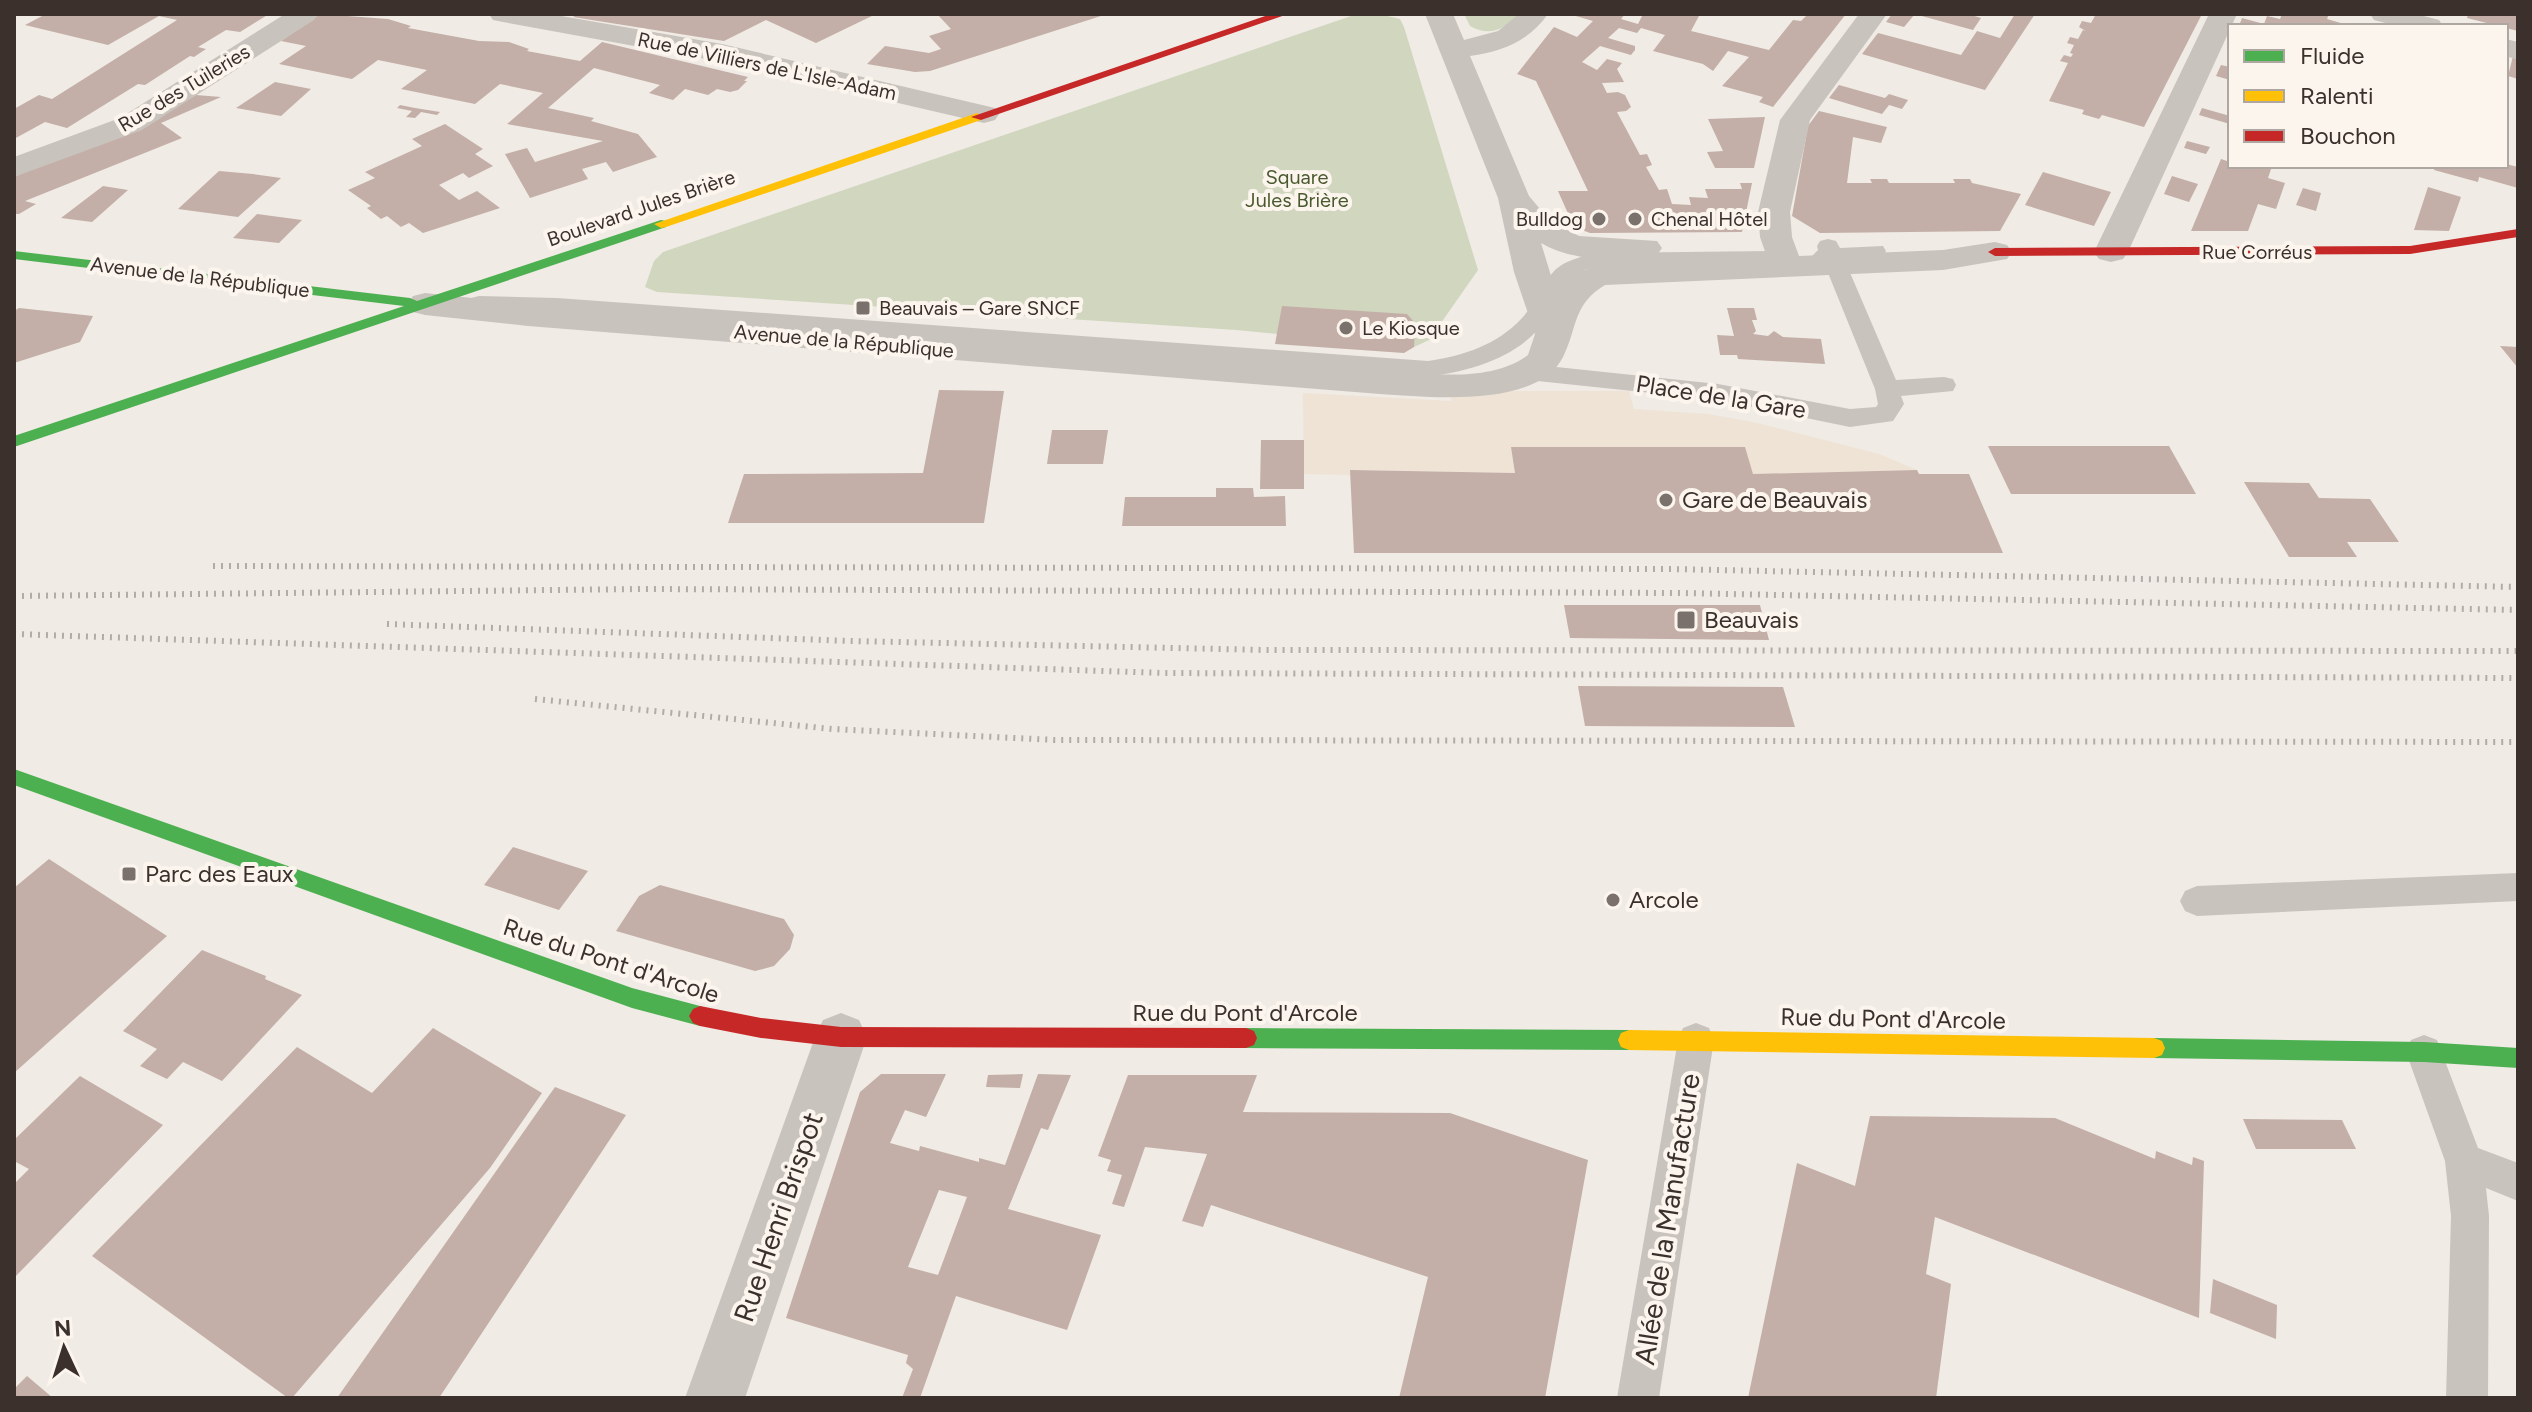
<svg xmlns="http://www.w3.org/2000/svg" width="2532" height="1412" viewBox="0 0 2532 1412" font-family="Figtree,sans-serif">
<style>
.green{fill:#d1d6bf}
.plaza{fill:#eee3d5}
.building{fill:#c3afa7;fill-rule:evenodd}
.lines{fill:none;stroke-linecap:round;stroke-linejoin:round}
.lane{fill:#c9c3be;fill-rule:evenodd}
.street{fill:#c9c3be;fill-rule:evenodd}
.fast{fill:#4caf50;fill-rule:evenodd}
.slow{fill:#ffc107;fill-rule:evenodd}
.jam{fill:#c62828;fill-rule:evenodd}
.rail{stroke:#b1aca8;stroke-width:6;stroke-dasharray:2 6;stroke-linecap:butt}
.poi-dot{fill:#7a716c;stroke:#fbf5ee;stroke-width:3}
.labels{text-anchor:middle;stroke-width:8;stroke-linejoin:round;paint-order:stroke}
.far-street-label{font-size:20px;fill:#3b302b;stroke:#fbf5ee}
.far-park-label{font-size:20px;fill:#4a5a2e;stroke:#fbf5ee}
.far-poi-label{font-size:20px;fill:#3b302b;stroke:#fbf5ee;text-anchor:start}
.street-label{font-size:24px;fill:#3b302b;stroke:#fbf5ee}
.poi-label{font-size:24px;fill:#3b302b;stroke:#fbf5ee;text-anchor:start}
.near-street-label{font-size:28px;fill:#3b302b;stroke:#fbf5ee}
</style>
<rect width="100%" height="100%" fill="#f0ebe5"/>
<!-- green -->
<g class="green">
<path d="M1357 14H1379L1400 19 1404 27 1478 270 1429 340 1414 347 1236 330 657 292 645 287 654 261 663 252Z"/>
<path d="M1464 14H1520C1504 28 1491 38 1470 26Z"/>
</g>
<!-- plaza -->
<path class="plaza" d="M1452 391H1629L1634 409 1708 414 1758 423 1879 454 1917 470 1753 474 1744 447H1512L1515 473 1351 470 1350 475 1304 474 1303 393 1451 401Z"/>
<!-- building -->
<g class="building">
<path d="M46 14H269L240 32 226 30 198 47 206 49 194 57 190 56 145 85 138 84 67 128 45 122 14 139V109L39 95 52 99 177 20 159 16 108 45 25 25Z"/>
<path d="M320 14 388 19 411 26 408 28 479 41 509 42 529 49 527 51 580 61 602 42 748 77 744 81H747L738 90 730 92 717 89 708 95 685 89 673 100 649 93 660 85 594 68 548 108 594 118 591 121 638 134 657 157 613 172 606 162 582 169 588 179 530 198 505 154 527 148 535 162 603 141 507 124 543 93 500 84 475 104 401 89 427 70 378 60 352 79 279 64 306 46 281 41Z"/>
<path d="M578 14 847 15 876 14 816 43 766 20 724 41 573 17Z"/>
<path d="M937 14H1103L1104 15 930 71 915 72 867 64 885 46 929 53 941 49 929 36 951 29Z"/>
<path d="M1569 14H1625L1621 19 1638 24 1643 14H1700L1691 31 1769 50 1793 20 1801 21 1808 14H1846L1773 107 1759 102 1763 97 1722 86 1749 57 1728 51 1713 71 1703 64 1653 51 1665 35 1641 28 1637 33 1619 28 1608 38 1635 46V50L1631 55 1600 46 1582 62 1597 70 1607 59 1622 63 1617 69 1624 82 1602 83 1607 93 1618 92 1625 95 1631 107 1626 111 1617 112 1640 155 1647 154 1652 165 1646 167 1659 190 1667 189 1672 204 1691 205 1689 197 1708 198 1705 189H1742L1740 183H1752L1742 232 1590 233 1574 227 1558 191H1588L1536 81 1517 74 1554 27 1577 37 1593 21Z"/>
<path d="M1892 14H1915L1904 27 1886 22Z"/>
<path d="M1968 14 1981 18 1973 30 1918 15Z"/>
<path d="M2015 14H2035L1985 90 1862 54 1878 33 1961 55 1977 31 2000 38Z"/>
<path d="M2096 14H2202L2144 127 2102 115 2099 119 2082 114 2084 110 2049 101 2068 63 2060 61 2064 55 2071 57 2073 54 2070 53 2074 45 2067 43 2070 37 2078 39 2083 30 2086 31 2079 27 2082 21 2091 23Z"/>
<path d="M2282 14H2329L2327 19 2351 26H2239L2242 18 2264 24 2267 16 2280 19Z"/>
<path d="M2468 14H2518V31L2467 18Z"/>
<path d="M2513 56 2518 58V79L2508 76Z"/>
<path d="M2221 65 2230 67V80L2216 76Z"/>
<path d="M275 82 311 89 281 116 236 108Z"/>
<path d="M1839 85 1885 98 1889 94 1908 100 1902 109 1889 105 1882 114 1829 98Z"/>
<path d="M196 95 221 97 161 123 182 138 25 201 36 204 19 214H14V177Z"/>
<path d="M400 105 415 108 440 112 437 115 421 112 415 118 406 117 412 111 397 108Z"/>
<path d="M2202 108 2230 116V124L2199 115Z"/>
<path d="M1819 111 1887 127 1881 143 1853 137 1847 183H1872L1870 179H1887L1889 183H1955L1953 179H1970L1972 183 2021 194 2000 231 1820 233 1792 216 1808 126Z"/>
<path d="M1765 117 1754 168H1715L1707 152 1723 151 1708 119Z"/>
<path d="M445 124 483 149 475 154 493 166 469 178 463 173 439 185 459 200 477 191 500 208 423 233 409 223 401 227 387 216 381 219 367 208 371 206 348 190 375 178 365 172 422 146 412 139Z"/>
<path d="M2187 141 2210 147 2206 154 2184 148Z"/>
<path d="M2230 154V166H2272L2268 178 2285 183 2276 209 2258 204 2248 231H2191L2221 159 2227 161Z"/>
<path d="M2506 164 2518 167V188L2479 177 2478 182 2434 170 2435 166Z"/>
<path d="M219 171 253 174 281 178 238 217 178 209Z"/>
<path d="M2043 172 2111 192 2094 226 2025 205Z"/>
<path d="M2172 176 2198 184 2189 202 2164 194Z"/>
<path d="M103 186 128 190 92 222 61 218Z"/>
<path d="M2428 187 2461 197 2449 231 2414 230Z"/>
<path d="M2303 188 2321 193 2316 211 2296 205Z"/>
<path d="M257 214 302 220 279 243 233 238Z"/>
<path d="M1282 306 1407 314 1415 323 1414 347 1404 353 1275 344Z"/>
<path d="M19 308 93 316 80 342 14 363V311Z"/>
<path d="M1727 308H1754L1757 320H1752L1756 331 1753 334 1768 336 1774 331 1783 337 1821 339 1825 364 1738 359 1737 355H1720L1717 335 1734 336Z"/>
<path d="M2500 346 2518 347V368Z"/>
<path d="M939 390 1004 391 984 523H728L744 474 923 473Z"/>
<path d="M1052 430H1108L1103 464H1047Z"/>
<path d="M1261 440H1304V489H1260Z"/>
<path d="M1988 446H2169L2196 494H2011Z"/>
<path d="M1511 447H1745L1753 474 1917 470 1919 474H1969L2003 553H1354L1350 470 1515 473Z"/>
<path d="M2244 482 2309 483 2319 498 2370 499 2399 542H2347L2357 557H2289Z"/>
<path d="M1216 488H1253L1254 497 1285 496 1286 526H1122L1125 497H1216Z"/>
<path d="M1564 605H1760L1769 640 1570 638Z"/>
<path d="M1578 686 1783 687 1795 727 1585 726Z"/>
<path d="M513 847 588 871 559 910 484 885Z"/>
<path d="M49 859 167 936 14 1073V888Z"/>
<path d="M660 885 784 919 794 935 790 949 774 966 755 971 616 931 639 896Z"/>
<path d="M202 950 266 976 265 979 302 995 222 1081 183 1062 167 1079 140 1066 157 1049 123 1031Z"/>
<path d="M433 1028 542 1093 490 1168 292 1398H288L92 1256 297 1047 372 1093Z"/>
<path d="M881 1074H946L926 1117 905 1110 890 1143 919 1151 920 1146 979 1162V1158L1005 1165 1038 1074 1071 1075 1048 1130 1041 1128 1008 1209 1101 1235 1067 1330 956 1296 920 1398H902L913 1369 906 1363 908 1355 786 1318 860 1092ZM939 1190 967 1197 938 1275 908 1267Z"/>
<path d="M1023 1074 1020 1088 986 1087 988 1075Z"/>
<path d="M1128 1075H1257L1243 1112 1450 1113 1588 1160 1545 1398H1399L1428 1277 1211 1205 1203 1227 1182 1221 1207 1154 1145 1147 1124 1207 1112 1204 1122 1175 1107 1171 1111 1160 1098 1156Z"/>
<path d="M80 1076 163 1125 14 1278V1184L29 1169 14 1161V1140Z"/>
<path d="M555 1087 626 1115 439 1398H337Z"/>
<path d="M1870 1116 2055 1118 2155 1159 2156 1151 2192 1165 2193 1157 2204 1161 2199 1318 1935 1217 1926 1274 1951 1284 1936 1398H1748L1797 1163 1855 1186Z"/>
<path d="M2243 1119 2342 1120 2356 1149H2256Z"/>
<path d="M2213 1279 2277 1305 2276 1339 2210 1313Z"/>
<path d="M27 1376 53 1398H14V1389Z"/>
</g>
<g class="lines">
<!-- lane -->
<g class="lane">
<path d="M1828 239 1836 241 1840 248 1883 246 1886 251 1883 256 1845 261 1896 380 1944 377 1953 379 1956 385 1953 391 1901 396 1904 404 1893 421 1850 427 1718 400 1528 380 1519 378 1516 372 1519 366 1528 364 1718 384 1850 409 1876 407 1878 404 1875 389 1824 263 1815 261 1812 256 1818 250 1817 246 1820 241Z"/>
<path d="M1771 251 1779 253 1782 258 1779 263 1587 269C1564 279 1561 298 1548 317 1521 357 1474 370 1428 377L557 312 479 310 471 308 467 303 471 298 479 296 557 298 1428 361C1463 356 1497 345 1522 318 1555 282 1538 265 1597 253Z"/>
<path d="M2518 873V901L2197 916 2185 911 2180 901 2185 891 2197 886Z"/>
<path d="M1696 1023 1709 1028 1714 1040 1659 1398H1617L1678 1040 1683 1028Z"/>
<path d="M2424 1035 2437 1040 2478 1148 2518 1163V1201L2486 1188 2489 1216 2488 1398H2446L2451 1216 2445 1161 2406 1052 2411 1040Z"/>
</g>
<!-- street -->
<g class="street">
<path d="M285 14H318L314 20 142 130 14 177V157L120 118Z"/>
<path d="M489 14H550L722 44 995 108 999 114 995 120 984 123 722 62 503 22 493 20Z"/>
<path d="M1425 14H1453L1464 40 1498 31 1519 14H1548C1529 41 1502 52 1470 56L1529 196 1540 209 1554 223 1579 236 1657 241 1662 248 1657 255C1622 264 1572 261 1541 243L1556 292 1579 272 1599 265 1767 257 1760 237 1758 212 1780 120 1859 14H1887L1810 120 1790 212 1792 237 1799 256 1943 250 1995 242 2007 245 2012 252 2007 259 1943 270 1605 285C1572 305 1578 327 1563 357 1537 409 1429 397 1380 394L528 326 425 315 413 312 408 304 413 296 425 293 528 304 1380 370C1426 373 1489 384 1528 355L1535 334 1514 272 1498 198Z"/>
<path d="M2209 14H2237L2128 252 2123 259 2111 262 2099 259 2094 252Z"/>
<path d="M2370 14H2416L2439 20 2443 26H2397L2374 20Z"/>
<path d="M2506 39 2518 42V60L2506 56Z"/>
<path d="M841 1013 859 1020 867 1037 745 1398H685L815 1037 823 1020Z"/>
</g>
<!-- fast -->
<g class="fast">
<path d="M661 220 666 221V227L14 447V436L404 306 14 259V251L410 298 417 301Z"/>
<path d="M14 769 632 988 700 1006 707 1009 711 1016 707 1023 700 1026 632 1008 14 785Z"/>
<path d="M1246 1028 1629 1030 1637 1033 1640 1040 1637 1047 1629 1050 1246 1048 1238 1045 1235 1038 1238 1031Z"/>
<path d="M2154 1038 2424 1042 2518 1048V1068L2424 1062 2154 1058 2146 1055 2143 1048 2146 1041Z"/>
</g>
<!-- slow -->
<g class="slow">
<path d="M977 113 983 117 981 120 666 227 661 228 654 224Z"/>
<path d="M1629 1030 2154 1038 2162 1041 2165 1048 2162 1055 2154 1058 1629 1050 1621 1047 1618 1040 1621 1033Z"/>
</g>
<!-- jam -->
<g class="jam">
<path d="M1271 14H1288L981 120 971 117Z"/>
<path d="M2518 229V237L2410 254 1995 256 1988 252 1995 248 2410 246Z"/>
<path d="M700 1006 761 1018 841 1027 1246 1028 1254 1031 1257 1038 1254 1045 1246 1048 841 1047 761 1038 700 1026 693 1023 689 1016 693 1009Z"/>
</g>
<!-- rail -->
<g class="rail">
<path d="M213 566 1671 569 2518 587"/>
<path d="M14 596 642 589 1680 593 2518 610"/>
<path d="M387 624 851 641 1266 650 2518 651"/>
<path d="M14 634 1163 673 2518 678"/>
<path d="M535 699 832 729 1055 740 2518 742"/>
</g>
</g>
<!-- markers -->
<g class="poi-dot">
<circle cx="1599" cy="219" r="8"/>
<circle cx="1635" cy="219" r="8"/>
<rect x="855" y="300" width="16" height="16" rx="4"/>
<circle cx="1346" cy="328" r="8"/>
<circle cx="1666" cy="500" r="8"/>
<rect x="1676" y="610" width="20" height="20" rx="4"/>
<rect x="121" y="866" width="16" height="16" rx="4"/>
<circle cx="1613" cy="900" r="8"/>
</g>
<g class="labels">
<!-- far-street labels -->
<g class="far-street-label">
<text transform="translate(767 66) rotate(12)" y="7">Rue de Villiers de L'Isle-Adam</text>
<text transform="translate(184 88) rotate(-31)" y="7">Rue des Tuileries</text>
<text transform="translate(641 208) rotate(-19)" y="7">Boulevard Jules Brière</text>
<text x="2257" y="259">Rue Corréus</text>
<text transform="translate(200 277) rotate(7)" y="7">Avenue de la République</text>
<text transform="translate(844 341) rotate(5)" y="7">Avenue de la République</text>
</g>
<!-- far-park labels -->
<g class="far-park-label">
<text x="1297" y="184">Square<tspan x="1297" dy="23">Jules Brière</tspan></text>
</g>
<!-- far-poi labels -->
<g class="far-poi-label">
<text x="1583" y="226" text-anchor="end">Bulldog</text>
<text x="1651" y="226">Chenal Hôtel</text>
<text x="879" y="315">Beauvais – Gare SNCF</text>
<text x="1362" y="335">Le Kiosque</text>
</g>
<!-- street labels -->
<g class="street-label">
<text transform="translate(1721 397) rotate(9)" y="8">Place de la Gare</text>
<text transform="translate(611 961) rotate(18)" y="8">Rue du Pont d'Arcole</text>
<text x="1245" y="1021">Rue du Pont d'Arcole</text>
<text transform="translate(1893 1019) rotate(1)" y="8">Rue du Pont d'Arcole</text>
</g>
<!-- poi labels -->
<g class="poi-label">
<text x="1682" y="508">Gare de Beauvais</text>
<text x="1704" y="628">Beauvais</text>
<text x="145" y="882">Parc des Eaux</text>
<text x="1629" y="908">Arcole</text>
</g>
<!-- near-street labels -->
<g class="near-street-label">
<text transform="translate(778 1217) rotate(-71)" y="10">Rue Henri Brispot</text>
<text transform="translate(1667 1219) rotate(-81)" y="10">Allée de la Manufacture</text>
</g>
</g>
<!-- border -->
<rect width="2532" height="1412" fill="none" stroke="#3b302b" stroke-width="32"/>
<!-- legend -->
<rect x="2228" y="24" width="280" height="144" fill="#fbf5ee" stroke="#aea6a0" stroke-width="2"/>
<rect x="2244" y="50" width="40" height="12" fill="#4caf50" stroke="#aea6a0" stroke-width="2"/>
<text x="2300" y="64" font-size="24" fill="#3b302b">Fluide</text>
<rect x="2244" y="90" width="40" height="12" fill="#ffc107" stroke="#aea6a0" stroke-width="2"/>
<text x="2300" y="104" font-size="24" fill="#3b302b">Ralenti</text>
<rect x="2244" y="130" width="40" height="12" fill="#c62828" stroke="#aea6a0" stroke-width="2"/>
<text x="2300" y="144" font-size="24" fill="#3b302b">Bouchon</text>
<!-- north arrow -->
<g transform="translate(64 1348) rotate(356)" stroke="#fbf5ee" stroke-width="6" paint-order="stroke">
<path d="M0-6L14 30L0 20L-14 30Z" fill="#3b302b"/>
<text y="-12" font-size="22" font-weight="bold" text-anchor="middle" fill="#3b302b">N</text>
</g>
</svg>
